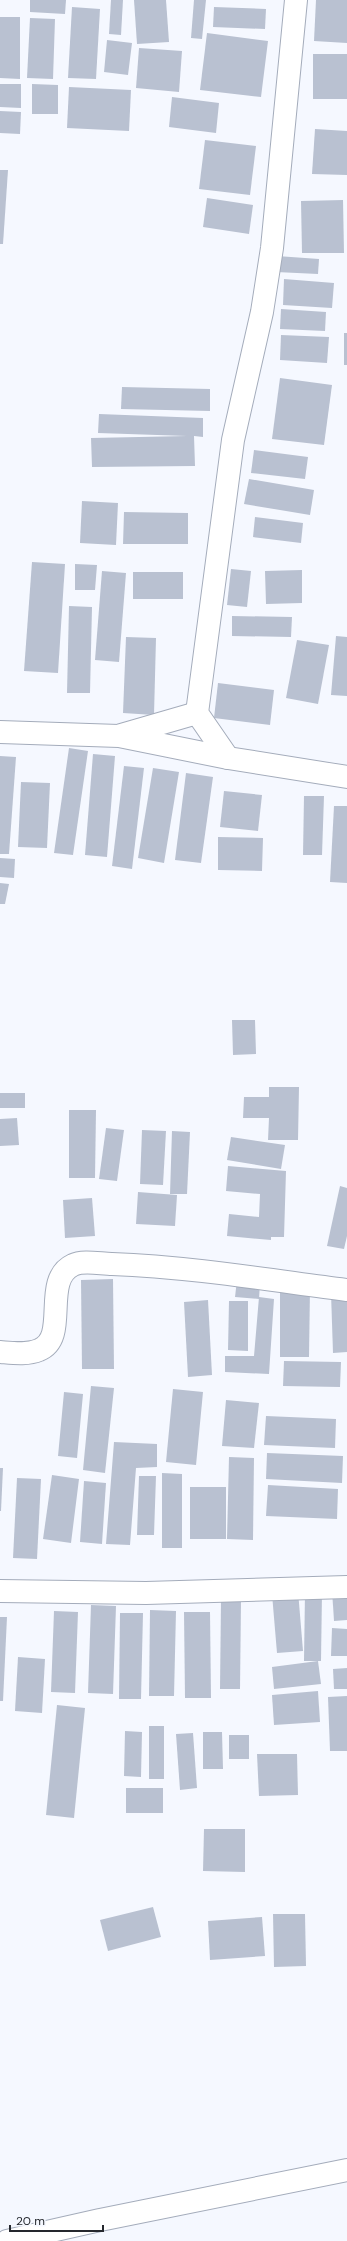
<svg xmlns="http://www.w3.org/2000/svg" width="347" height="2241" viewBox="0 0 347 2241" font-family="'DM Sans',sans-serif">
<style>
.building{fill:#b9c1d1}
.lines{fill:none;stroke-linecap:round;stroke-linejoin:round}
.street-casing{stroke:#a4acbb;stroke-width:24}
.street{stroke:#fff;stroke-width:22}
</style>
<rect width="100%" height="100%" fill="#f5f8ff"/>
<!-- building -->
<g class="building">
<path d="M30 0H66L65 14 30 12Z"/>
<path d="M111 0H123L121 35 109 34Z"/>
<path d="M134 0H166L169 42 137 44Z"/>
<path d="M194 0H206L202 39 191 38Z"/>
<path d="M316 0H347V43L314 41Z"/>
<path d="M72 7 100 9 96 79 68 78Z"/>
<path d="M214 7 266 9 265 29 213 27Z"/>
<path d="M0 17H20V79L0 78Z"/>
<path d="M30 18 55 19 53 79 27 78Z"/>
<path d="M207 33 268 41 261 97 200 90Z"/>
<path d="M107 40 132 43 128 75 104 72Z"/>
<path d="M139 48 182 51 179 92 136 88Z"/>
<rect x="313" y="54" width="34" height="45"/>
<path d="M0 84H21V108L0 107Z"/>
<path d="M32 84 58 85V114H32Z"/>
<path d="M69 87 131 90 129 131 67 128Z"/>
<path d="M172 97 219 103 216 133 169 127Z"/>
<path d="M0 111 21 112 20 134 0 133Z"/>
<path d="M315 129 347 131V175L312 174Z"/>
<path d="M205 140 256 146 250 195 199 189Z"/>
<path d="M0 170H8L3 244H0Z"/>
<path d="M207 198 253 205 249 234 203 227Z"/>
<path d="M343 200 344 253H302L301 201Z"/>
<path d="M277 256 319 259 318 274 276 272Z"/>
<path d="M284 279 334 283 332 308 283 305Z"/>
<path d="M281 309 326 312 325 331 280 329Z"/>
<rect x="344" y="333" width="3" height="32"/>
<path d="M281 335 329 337 327 363 280 360Z"/>
<path d="M280 378 332 385 324 445 272 439Z"/>
<path d="M122 387 210 389V411L121 409Z"/>
<path d="M99 414 203 418V437L194 436 195 466 92 467 91 438 187 436 98 433Z"/>
<path d="M254 450 308 457 305 479 251 473Z"/>
<path d="M249 479 314 490 310 515 244 504Z"/>
<path d="M82 501 118 503 116 545 80 543Z"/>
<path d="M124 512 188 513V544H123Z"/>
<path d="M255 517 303 523 301 543 253 537Z"/>
<path d="M32 562 65 564 58 673 24 671Z"/>
<path d="M75 564 97 565 95 590H75Z"/>
<path d="M231 569 251 571 247 607 227 605Z"/>
<path d="M302 570V603L266 604 265 571Z"/>
<path d="M102 571 126 573 119 662 95 660Z"/>
<rect x="133" y="572" width="50" height="27"/>
<path d="M69 606 92 607 90 693H67Z"/>
<path d="M232 616 292 617 291 637 232 636Z"/>
<path d="M336 636 347 637V696L331 695Z"/>
<path d="M126 637 156 638 154 715 123 713Z"/>
<path d="M297 640 329 645 318 704 286 698Z"/>
<path d="M218 683 274 690 270 725 214 718Z"/>
<path d="M69 748 88 751 73 855 54 853Z"/>
<path d="M93 754 115 756 107 857 85 855Z"/>
<path d="M0 756 16 757 9 854H0Z"/>
<path d="M124 766 144 768 132 869 112 866Z"/>
<path d="M153 768 179 772 164 863 138 858Z"/>
<path d="M186 773 213 777 201 863 175 860Z"/>
<path d="M21 782 50 783 47 848 18 847Z"/>
<path d="M224 791 262 795 258 831 220 827Z"/>
<path d="M304 796H324L322 855H303Z"/>
<path d="M334 806H347V883L330 882Z"/>
<path d="M218 837 263 838 262 871 218 870Z"/>
<path d="M0 858 15 859 14 878 0 877Z"/>
<path d="M0 883 9 884 5 904H0Z"/>
<path d="M232 1020H255L256 1054 233 1055Z"/>
<path d="M269 1087H299L298 1140H268L269 1118H243L244 1097H269Z"/>
<rect x="0" y="1093" width="25" height="15"/>
<path d="M69 1110H96L95 1178H69Z"/>
<path d="M17 1118 19 1145 0 1146V1119Z"/>
<path d="M106 1128 124 1130 117 1181 99 1179Z"/>
<path d="M142 1130 166 1131 163 1185 140 1184Z"/>
<path d="M172 1131 190 1132 187 1194H170Z"/>
<path d="M231 1137 285 1145 281 1169 227 1160Z"/>
<path d="M228 1166 286 1171 284 1237H271V1240L227 1236 229 1214 259 1217 260 1194 226 1191Z"/>
<path d="M340 1186 347 1188V1236L344 1249 327 1246Z"/>
<path d="M138 1192 177 1195 175 1226 136 1224Z"/>
<path d="M92 1198 95 1236 65 1238 63 1200Z"/>
<path d="M113 1279 114 1369H82L81 1280Z"/>
<path d="M237 1280 260 1282 259 1299 235 1297Z"/>
<path d="M280 1288H310L309 1357H280Z"/>
<path d="M347 1292V1352L333 1353 331 1293Z"/>
<path d="M259 1297 274 1299 269 1374 225 1372V1356H254Z"/>
<path d="M208 1300 212 1375 188 1377 184 1302Z"/>
<path d="M229 1301H248V1351L228 1350Z"/>
<path d="M284 1361 341 1362 340 1387 283 1386Z"/>
<path d="M91 1386 114 1388 105 1473 83 1470Z"/>
<path d="M173 1389 203 1392 196 1465 166 1462Z"/>
<path d="M64 1392 83 1394 77 1458 58 1456Z"/>
<path d="M226 1400 259 1403 254 1448 222 1446Z"/>
<path d="M266 1416 336 1419 335 1448 264 1445Z"/>
<path d="M114 1442 157 1444V1467L136 1468 130 1545 106 1544Z"/>
<path d="M267 1453 343 1456 342 1483 266 1479Z"/>
<path d="M229 1457 254 1458 253 1540 227 1539Z"/>
<path d="M0 1468H3L1 1511H0Z"/>
<path d="M162 1473 182 1474V1548H162Z"/>
<path d="M52 1475 79 1479 71 1543 43 1539Z"/>
<path d="M139 1476H156L154 1535H137Z"/>
<path d="M17 1478 41 1479 37 1559 13 1558Z"/>
<path d="M84 1481 106 1483 102 1544 80 1542Z"/>
<path d="M268 1485 338 1489 337 1519 266 1516Z"/>
<rect x="190" y="1487" width="36" height="52"/>
<path d="M347 1589V1620L334 1621 332 1590Z"/>
<path d="M298 1591 303 1651 277 1653 272 1594Z"/>
<path d="M305 1592H322L321 1661H304Z"/>
<path d="M221 1600H241L240 1689H220Z"/>
<path d="M91 1605 116 1606 113 1694 88 1693Z"/>
<path d="M150 1610 176 1611 174 1696H149Z"/>
<path d="M54 1611 78 1612 75 1693 51 1692Z"/>
<path d="M184 1612H210L211 1698H185Z"/>
<path d="M120 1613H143L141 1699H119Z"/>
<path d="M0 1617H7L3 1701H0Z"/>
<path d="M332 1628 347 1629V1656H331Z"/>
<path d="M18 1657 45 1659 42 1713 15 1711Z"/>
<path d="M318 1661 321 1684 274 1689 272 1667Z"/>
<path d="M347 1668V1689H334L333 1669Z"/>
<path d="M318 1691 320 1722 274 1725 272 1695Z"/>
<path d="M347 1696V1751H330L328 1697Z"/>
<path d="M57 1705 85 1708 74 1818 46 1815Z"/>
<rect x="149" y="1726" width="15" height="53"/>
<path d="M125 1731 142 1732 141 1777 124 1776Z"/>
<path d="M203 1732H222L223 1769H203Z"/>
<path d="M193 1733 197 1788 180 1790 176 1734Z"/>
<rect x="229" y="1735" width="20" height="24"/>
<path d="M257 1754H297L298 1795 259 1796Z"/>
<rect x="126" y="1788" width="37" height="25"/>
<path d="M204 1829H245V1872L203 1871Z"/>
<path d="M153 1907 161 1937 108 1951 100 1920Z"/>
<path d="M273 1914H305L306 1966 274 1967Z"/>
<path d="M262 1917 265 1956 210 1960 208 1921Z"/>
</g>
<g class="lines">
<defs>
<g id="street">
<path d="M0 732 119 736 228 758 347 777"/>
<path d="M121 735 197 713"/>
<path d="M228 758 197 713 233 440 262 312 272 248 296 0"/>
<path d="M0 1352C13 1353 27 1355 39 1350 70 1338 41 1280 73 1265 83 1260 101 1264 112 1264 191 1267 269 1280 347 1290"/>
<path d="M0 1591 146 1593 347 1587"/>
<path d="M7 2241 100 2220 347 2170"/>
</g>
</defs>
<!-- street casing -->
<use href="#street" class="street-casing"/>
<!-- street -->
<use href="#street" class="street"/>
</g>
<!-- scale -->
<path d="M10 2225v6h93v-6" fill="none" stroke="#25282e" stroke-width="2"/>
<text x="16" y="2225" font-size="12" fill="#25282e" stroke="#f5f8ff" stroke-width="3" paint-order="stroke">20 m</text>
</svg>
